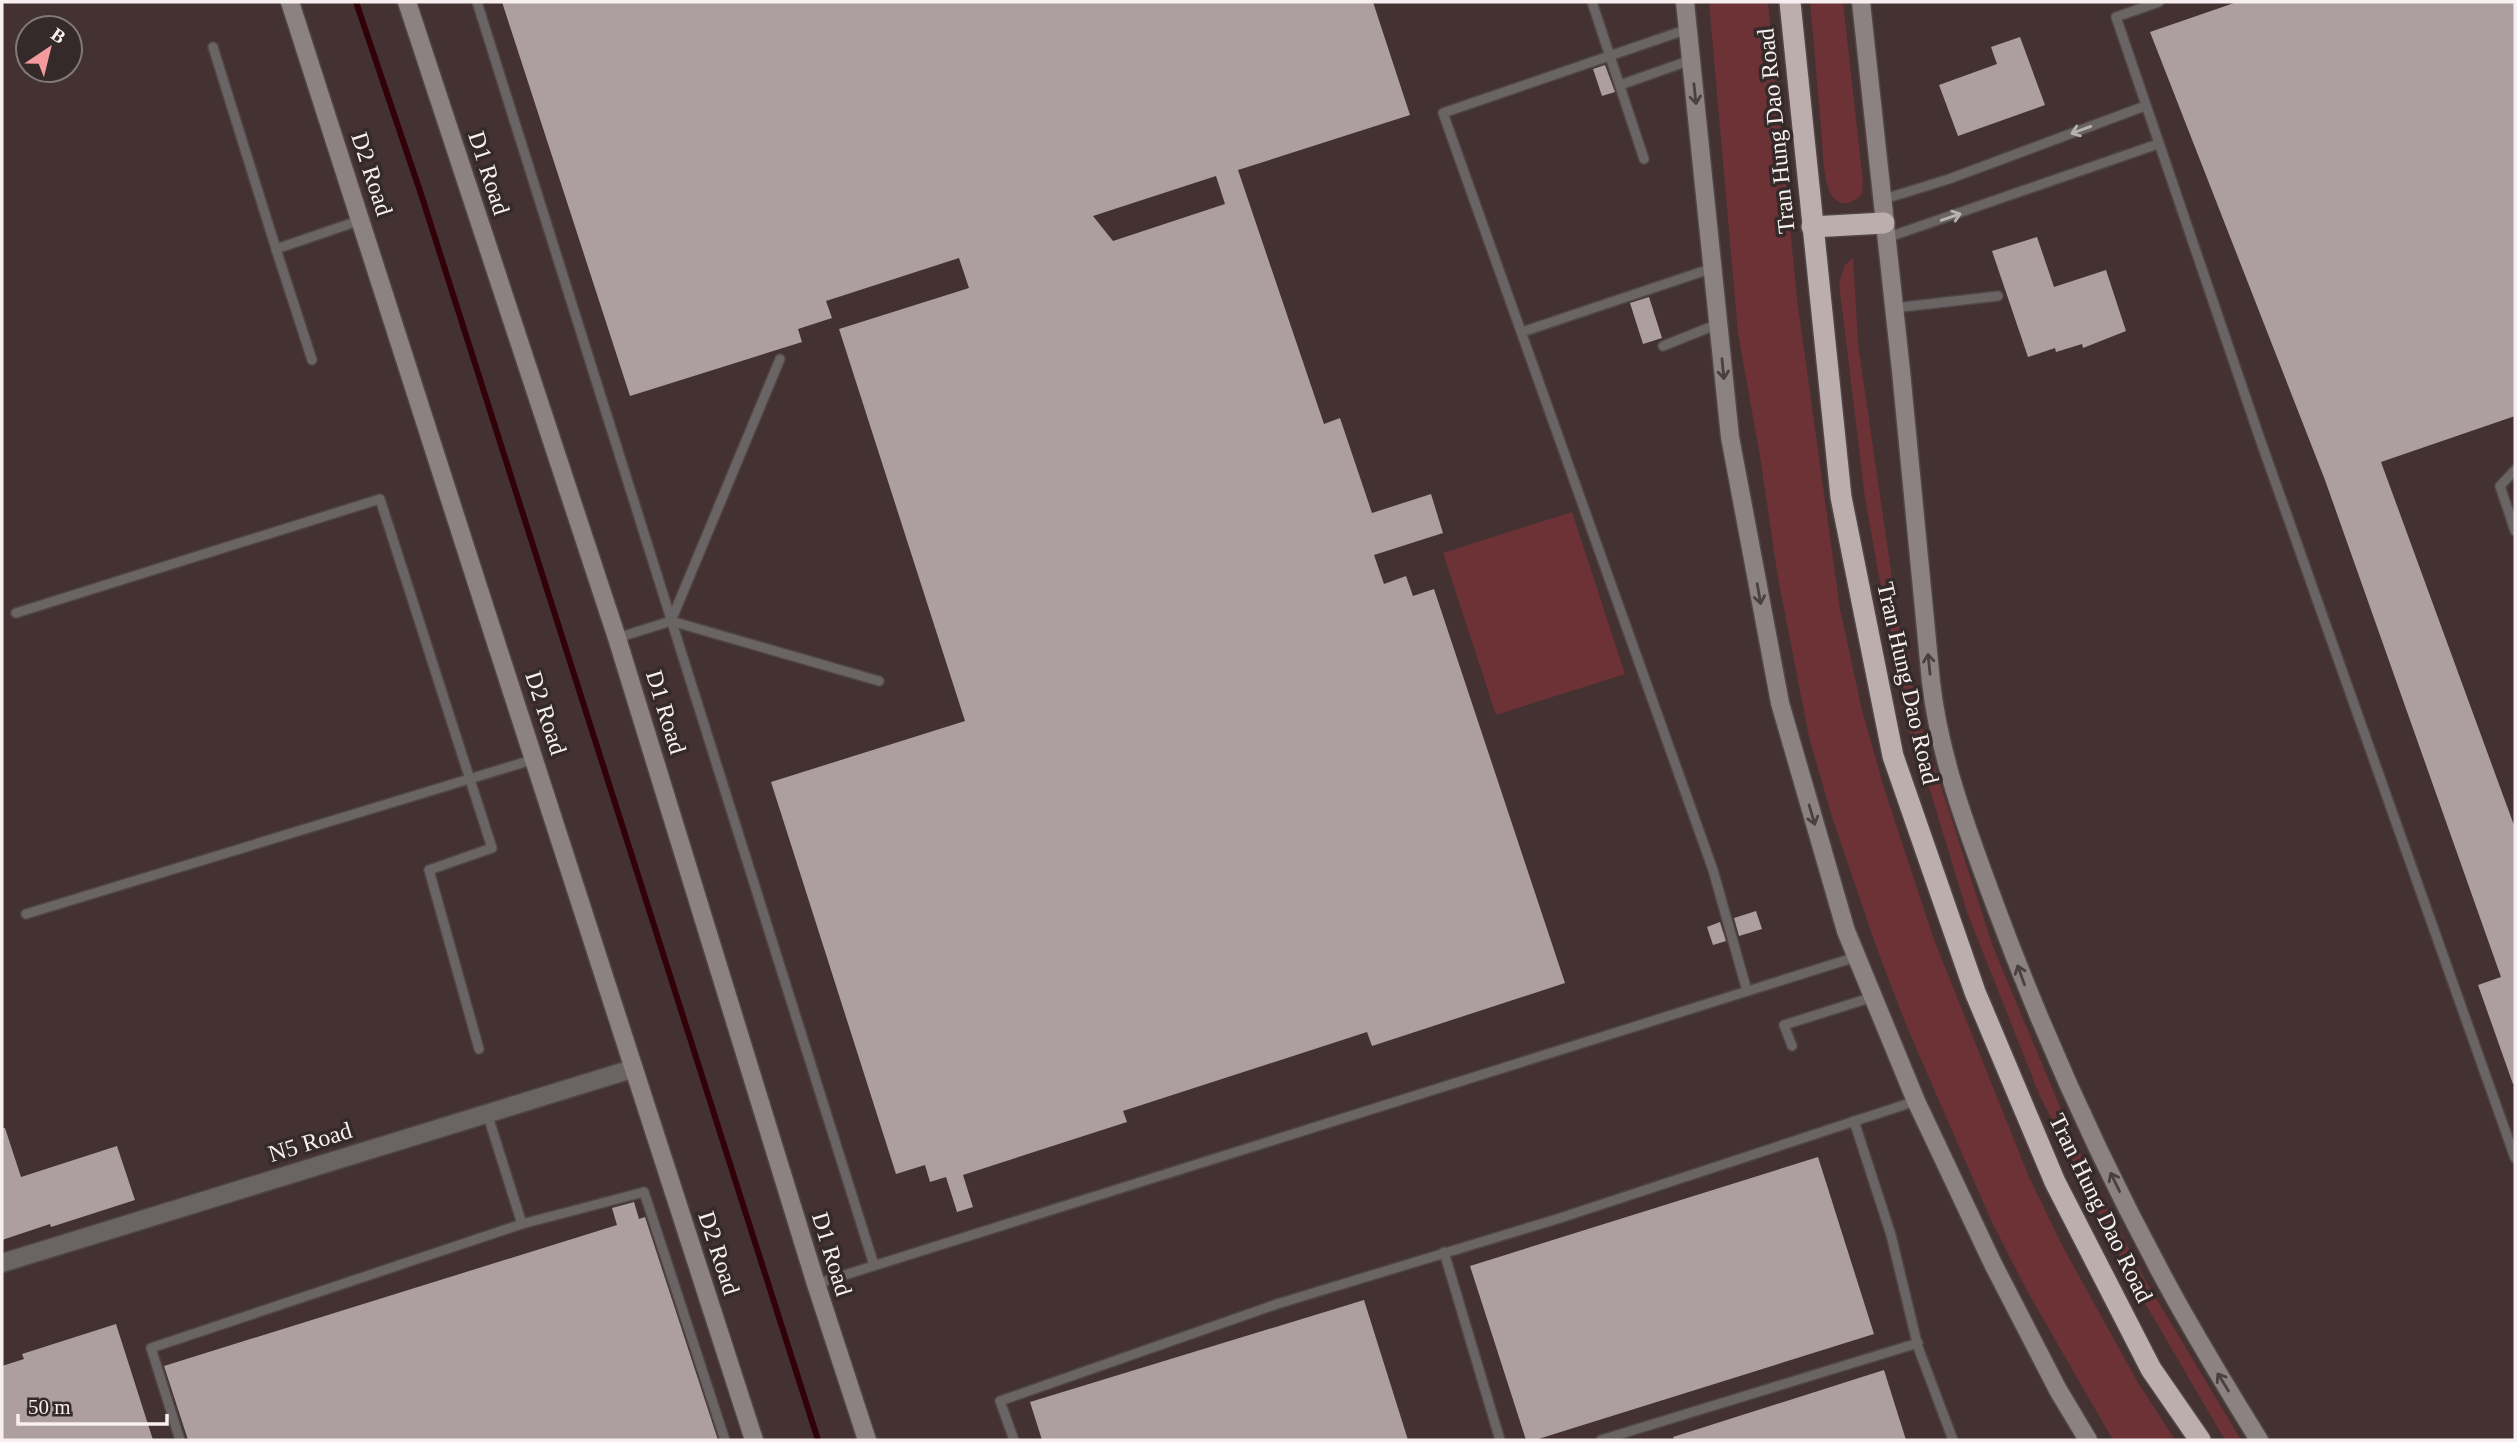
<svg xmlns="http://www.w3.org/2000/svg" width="2517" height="1442" viewBox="0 0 2517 1442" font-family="'Times New Roman',serif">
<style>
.built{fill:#443232;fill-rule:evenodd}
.green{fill:#6c3236}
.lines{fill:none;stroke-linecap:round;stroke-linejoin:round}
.stream{stroke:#320007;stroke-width:6}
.building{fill:#ad9f9f;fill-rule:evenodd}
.lane-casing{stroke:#504646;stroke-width:12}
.street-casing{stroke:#504646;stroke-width:21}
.secondary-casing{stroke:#504646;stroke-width:21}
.highway-casing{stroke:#504646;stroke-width:24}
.lane{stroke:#6a6464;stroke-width:9}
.street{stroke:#6a6464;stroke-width:18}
.secondary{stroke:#8c8282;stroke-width:18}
.highway{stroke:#bdaeae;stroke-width:21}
.oneway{stroke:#4b4040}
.oneway2{stroke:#b8b1b1}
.labels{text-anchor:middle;stroke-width:7;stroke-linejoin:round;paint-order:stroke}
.street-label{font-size:24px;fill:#f8f0f0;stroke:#352a2a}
</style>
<rect width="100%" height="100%" fill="#352a2a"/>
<!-- built -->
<path class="built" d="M2 2H2515V1440H2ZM28 28H70V70H28Z"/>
<!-- green -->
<g class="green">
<path d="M1709 2H1768L1797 299 1840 609 1862 710 1884 788 1933 937 2029 1177 2063 1247 2137 1381 2175 1440H2113L2026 1289 1991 1220 1907 1027 1876 946 1832 817 1809 737 1778 578 1760 456 1738 333Z"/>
<path d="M1810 2H1843L1863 183 1862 194C1851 206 1836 208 1829 190 1822 171 1823 146 1821 126 1817 84 1814 43 1810 2Z"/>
<path d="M1853 258 1858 344 1903 654 1909 653 1917 712 1993 947 2076 1145 2144 1278 2241 1440H2225L2135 1286 2039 1094 1967 912 1929 787 1905 721 1865 498 1839 283 1845 265Z"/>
<path d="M1572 512 1625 674 1496 715 1443 553Z"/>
</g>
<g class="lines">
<!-- stream -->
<path class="stream" d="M356 2 421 194 818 1440"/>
</g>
<!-- building -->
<g class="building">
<path d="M502 2H1373L1410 115 1238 170 1324 424 1340 418 1372 513 1431 494 1443 533 1374 555 1384 584 1406 576 1413 596 1434 589 1565 983 1372 1046 1367 1032 1123 1111 1127 1122 963 1175 973 1207 957 1212 946 1177 930 1182 925 1165 896 1174 771 782 965 721 839 329 969 288 959 258 826 301 832 318 798 329 802 342 630 396ZM1216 176 1225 204 1113 241 1093 216Z"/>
<path d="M2237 2H2515V416L2381 462 2515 828V1083L2513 1084 2478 985 2501 977 2325 480 2150 32Z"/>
<path d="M2020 37 2045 105 1958 136 1939 85 1997 64 1991 47Z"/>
<path d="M1605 65 1615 92 1602 96 1593 69Z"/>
<path d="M2037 237 2054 287 2106 270 2126 331 2083 348 2082 344 2056 352 2055 348 2028 357 1992 251Z"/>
<path d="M1649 297 1662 338 1643 344 1630 303Z"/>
<path d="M1756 911 1762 929 1739 936 1734 918Z"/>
<path d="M1720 922 1726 941 1713 945 1707 927Z"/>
<path d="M2 1128H5L21 1177 117 1146 135 1200 51 1227 50 1224 2 1240Z"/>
<path d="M1818 1157 1874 1334 1535 1440H1526L1470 1266Z"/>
<path d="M634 1202 639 1219 645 1217 718 1440H188L164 1366 617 1225 612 1208Z"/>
<path d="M1364 1300 1408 1440H1042L1030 1402Z"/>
<path d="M116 1324 153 1440H2V1366L24 1359 22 1354Z"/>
<path d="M1884 1370 1906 1440H1674L1673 1437Z"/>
</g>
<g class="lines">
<defs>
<g id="lane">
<path d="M477 2 874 1265"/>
<path d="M1592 2 1644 159"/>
<path d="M2159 2 2116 17 2260 439 2515 1158"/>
<path d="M1688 29 1443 113 1713 870 1747 991"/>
<path d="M213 47 276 249 361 220"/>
<path d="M1620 85 1691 60"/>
<path d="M1881 200 1949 179 2145 106"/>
<path d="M1886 238 2158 144"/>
<path d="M276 249 312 360"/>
<path d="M1894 308 1998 296"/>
<path d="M1522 332 1713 268"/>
<path d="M1663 346 1718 324"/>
<path d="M2515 470 2500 486 2515 531"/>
<path d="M16 613 380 499 492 848 429 870 479 1049"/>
<path d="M671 621 780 359"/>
<path d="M617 638 671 621 879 681"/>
<path d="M26 914 535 759"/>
<path d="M1792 1046 1784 1025 1873 997"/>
<path d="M487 1113 522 1224"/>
<path d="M1854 1121 1891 1235 1918 1347 1953 1440"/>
<path d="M1444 1252 1500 1440"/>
<path d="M816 1284 1856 957"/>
<path d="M180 1440 151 1348 522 1224 644 1192 725 1440"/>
<path d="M1014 1440 1000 1401 1277 1304 1557 1219 1916 1101"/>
<path d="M1601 1440 1918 1343"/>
</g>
<path id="street" d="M2 1263 632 1069"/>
<g id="secondary">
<path d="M290 2C445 481 597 962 754 1440"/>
<path d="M407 2 617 638 816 1284 867 1440"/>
<path d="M1685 2 1730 437 1780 703 1846 931 1916 1101 1993 1264 2058 1390 2088 1440"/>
<path d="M1861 2 1901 371 1931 682C1940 760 1968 832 1995 905 2046 1042 2107 1176 2178 1304 2204 1350 2231 1395 2259 1440"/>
</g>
<g id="highway">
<path d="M1790 2 1841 497 1893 756 1975 992 2055 1182 2151 1369 2200 1440"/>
<path d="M1812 227 1884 223"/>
</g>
</defs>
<!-- lane casing -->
<use href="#lane" class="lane-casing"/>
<!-- street casing -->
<use href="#street" class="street-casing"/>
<!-- secondary casing -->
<use href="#secondary" class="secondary-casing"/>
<!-- highway casing -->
<use href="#highway" class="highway-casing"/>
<!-- lane -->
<use href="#lane" class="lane"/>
<!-- street -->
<use href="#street" class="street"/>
<!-- secondary -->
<use href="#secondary" class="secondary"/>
<!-- highway -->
<use href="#highway" class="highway"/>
</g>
<!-- one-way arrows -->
<defs><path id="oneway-shaft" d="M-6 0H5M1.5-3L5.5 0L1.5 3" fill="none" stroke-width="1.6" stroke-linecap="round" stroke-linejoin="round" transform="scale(1.75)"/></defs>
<g class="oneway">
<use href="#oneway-shaft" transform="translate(1695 94) rotate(84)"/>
<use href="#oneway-shaft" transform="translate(1723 369) rotate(84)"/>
<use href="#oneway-shaft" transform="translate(1759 594) rotate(80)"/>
<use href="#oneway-shaft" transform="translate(1929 664) rotate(-96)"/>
<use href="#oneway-shaft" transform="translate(1812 815) rotate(74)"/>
<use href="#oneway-shaft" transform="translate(2021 975) rotate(-110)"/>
<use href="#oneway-shaft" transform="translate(2115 1182) rotate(-116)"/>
<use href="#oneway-shaft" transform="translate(2223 1382) rotate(-122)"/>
</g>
<g class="oneway2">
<use href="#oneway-shaft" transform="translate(2081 130) rotate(160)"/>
<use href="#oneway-shaft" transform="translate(1951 217) rotate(-19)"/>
</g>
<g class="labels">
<!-- street labels -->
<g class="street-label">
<text transform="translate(1776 131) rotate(-96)" y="8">Tran Hung Dao Road</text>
<text transform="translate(489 173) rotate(72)" y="8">D1 Road</text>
<text transform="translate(372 174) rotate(72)" y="8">D2 Road</text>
<text transform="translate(1908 683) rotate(77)" y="8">Tran Hung Dao Road</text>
<text transform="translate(666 712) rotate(73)" y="8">D1 Road</text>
<text transform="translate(546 713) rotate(72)" y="8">D2 Road</text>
<text transform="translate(310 1142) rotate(-17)" y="8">N5 Road</text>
<text transform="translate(2101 1208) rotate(64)" y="8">Tran Hung Dao Road</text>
<text transform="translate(719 1253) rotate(72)" y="8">D2 Road</text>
<text transform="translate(832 1254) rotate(73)" y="8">D1 Road</text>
</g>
</g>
<!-- border -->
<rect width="2517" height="1442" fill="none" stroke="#f8f0f0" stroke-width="7"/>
<!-- north arrow -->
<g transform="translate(49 49) rotate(35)"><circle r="33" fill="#352a2a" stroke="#837979" stroke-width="2"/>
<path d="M0-5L12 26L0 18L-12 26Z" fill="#f59b9d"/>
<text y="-10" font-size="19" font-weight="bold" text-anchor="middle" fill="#f8f0f0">B</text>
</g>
<!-- scale -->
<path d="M18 1414v10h149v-10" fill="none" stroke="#f8f0f0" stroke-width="3.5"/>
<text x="28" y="1414" font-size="21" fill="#f8f0f0" stroke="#352a2a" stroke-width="5" paint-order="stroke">50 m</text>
</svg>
